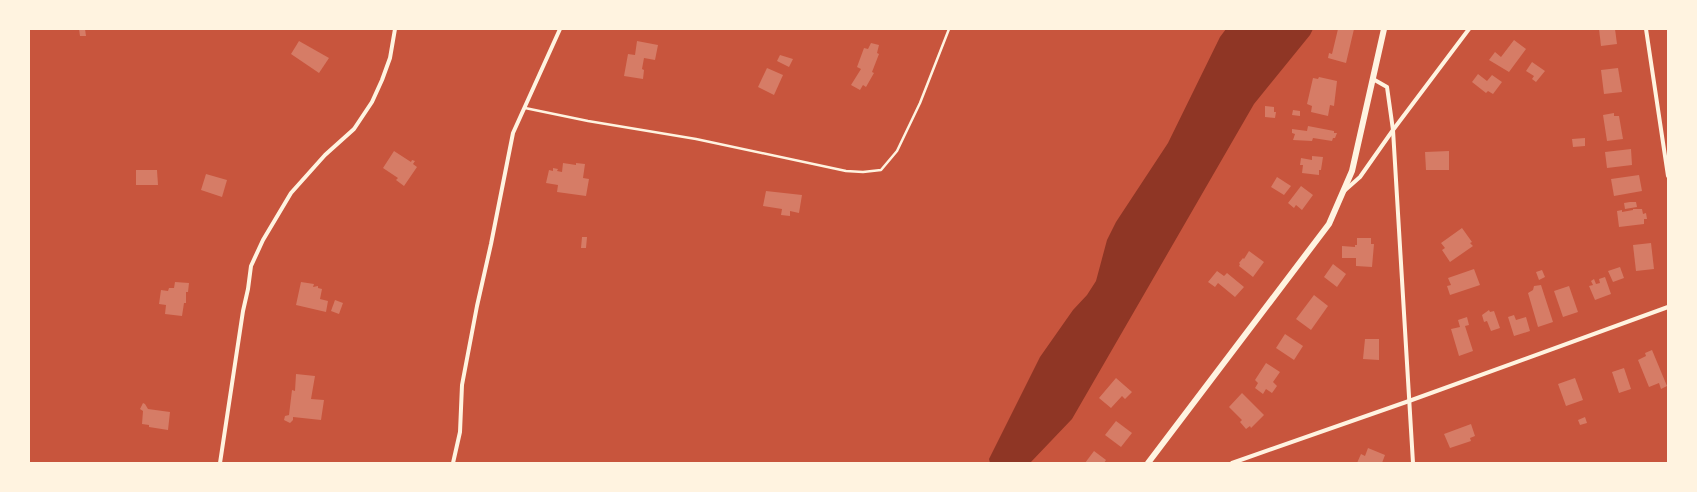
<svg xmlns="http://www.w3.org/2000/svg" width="1697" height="492" viewBox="0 0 1697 492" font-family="'Sofia Sans Condensed',sans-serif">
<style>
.water{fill:#8f3625}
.building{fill:#d67c66}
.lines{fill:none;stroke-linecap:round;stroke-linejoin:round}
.service{stroke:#fff3e0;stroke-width:2.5}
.minor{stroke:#fff3e0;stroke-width:4}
.tertiary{stroke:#fff3e0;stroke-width:6}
</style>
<rect width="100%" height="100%" fill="#c8553d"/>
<!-- water -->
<path class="water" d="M1226 29H1313L1310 35 1254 104 1072 419 1030 463H990L989 459 1040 357 1073 310 1087 295 1096 281 1107 240 1116 222 1168 143 1220 37Z"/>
<!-- building -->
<g class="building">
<path d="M79 29H85L86 36H80Z"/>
<path d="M1338 29H1354L1346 63 1328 58 1329 53 1332 54Z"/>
<path d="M1599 29H1615L1617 44 1601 46Z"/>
<path d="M1514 40 1526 49 1509 72 1489 60 1495 52 1501 57Z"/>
<path d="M299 41 329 58 319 73 291 54Z"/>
<path d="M637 41 658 45 655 60 644 58 642 69 644 70 643 79 624 76 628 54 635 55Z"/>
<path d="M871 43 879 45 877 53 879 54 872 72 874 73 866 87 863 85 860 90 851 85 861 69 857 67 864 48 868 49Z"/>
<path d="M780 55 793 59 789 67 777 61Z"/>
<path d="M1532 62 1545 71 1536 82 1532 79 1534 76 1526 71Z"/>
<path d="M767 68 783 75 774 95 758 87Z"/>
<path d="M1618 68 1622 92 1604 94 1601 70Z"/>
<path d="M1478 74 1487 81 1492 75 1502 82 1493 94 1488 91 1486 93 1472 82Z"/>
<path d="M1319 77 1337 81 1334 106 1330 105 1328 116 1311 112 1312 106 1307 104 1313 78 1318 79Z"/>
<path d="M1265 106 1274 107V112H1276L1275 118 1265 117Z"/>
<path d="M1293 110 1300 111V116L1292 115Z"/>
<path d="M1614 113V116H1619L1623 139 1607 141 1603 115Z"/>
<path d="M1308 126 1334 131V133H1337L1335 138H1333L1332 141 1313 138 1312 141 1293 140 1295 134 1292 133V129L1307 131Z"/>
<path d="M1585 138V146L1573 147 1572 139Z"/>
<path d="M1631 149 1632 165 1607 168 1605 152Z"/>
<path d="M394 151 411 162 412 160 415 161 413 164 417 167 404 186 396 180 398 178 383 168Z"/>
<path d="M1449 151V170H1426L1425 152Z"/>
<path d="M1312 156 1323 157 1321 170H1319V175L1302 173 1303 165H1300L1301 158 1312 160Z"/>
<path d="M563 163 576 165V163L585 164 583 178 589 179 586 196 557 192 558 185 546 183 549 170 553 171V168L558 169 557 171 562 172Z"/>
<path d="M136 170H157L158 185H136Z"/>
<path d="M206 174 227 180 222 197 201 190Z"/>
<path d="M1639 175 1642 191 1614 196 1611 179Z"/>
<path d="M1277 177 1291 186 1284 195 1271 187Z"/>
<path d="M1301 186 1313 195 1302 210 1296 205 1294 208 1288 203Z"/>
<path d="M766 191 802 195 799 213 790 211V216L781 215 782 209 763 206Z"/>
<path d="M1630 202H1636L1637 207 1625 209 1624 203Z"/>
<path d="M1633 209H1642L1643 214 1646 213 1647 219H1644V224L1619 227 1617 211 1622 210V212L1633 210Z"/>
<path d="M1462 228 1472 242 1470 243 1473 246 1450 262 1442 250 1445 248 1441 243Z"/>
<path d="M582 237H587L586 248H581Z"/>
<path d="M1357 238H1371V244H1374L1372 267 1356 266V258H1342V246L1355 247V245H1357Z"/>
<path d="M1651 243 1654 269 1636 271 1633 245Z"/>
<path d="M1249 251 1264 262 1253 277 1239 266 1240 264 1239 263 1243 258 1244 259Z"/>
<path d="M1333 264 1346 274 1337 287 1324 277Z"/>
<path d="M1620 267 1624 278 1613 282 1608 271Z"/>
<path d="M1474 269 1480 285 1450 295 1447 286 1451 285 1448 278Z"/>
<path d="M1542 270 1545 277 1539 280 1536 272Z"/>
<path d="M1217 271 1224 276 1227 273 1244 287 1235 297 1218 283 1215 287 1208 282Z"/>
<path d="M1605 277 1611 294 1595 300 1589 286 1593 285 1591 281 1594 279 1596 284 1600 283 1599 279Z"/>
<path d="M175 282 189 283 188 292H186V303H184L182 316 165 314 166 305 159 304 161 290 168 291 169 288H174Z"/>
<path d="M301 282 314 284 313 287 318 286V288L322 289 320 299 328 301 326 312 296 305Z"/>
<path d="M1541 285 1553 322 1538 327 1528 293 1533 290 1534 286Z"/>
<path d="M1569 286 1578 312 1563 317 1554 291Z"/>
<path d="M1314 295 1328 306 1311 330 1296 319Z"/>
<path d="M335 300 343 303 339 314 331 311Z"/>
<path d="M1489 310 1490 312 1494 311 1500 328 1491 331 1487 321 1484 322 1482 315Z"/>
<path d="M1514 315 1516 320 1526 317 1530 331 1514 336 1508 317Z"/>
<path d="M1467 317 1469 325 1465 326 1473 351 1459 356 1451 329 1460 327 1458 320Z"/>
<path d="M1285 334 1303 346 1294 360 1276 348Z"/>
<path d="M1365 339H1379V360L1363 359Z"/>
<path d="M1652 350 1667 386 1661 389 1659 383 1649 387 1638 360 1646 356 1645 353Z"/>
<path d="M1266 363 1280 372 1273 382 1277 386 1272 393 1266 389 1263 394 1255 388 1258 383 1255 380Z"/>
<path d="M1624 368 1631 389 1619 393 1612 372Z"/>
<path d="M296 374 315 376 311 399 324 400 321 420 293 417V420L290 423 284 420 285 416 289 415 292 390 295 391Z"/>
<path d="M1116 378 1132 392 1125 399 1122 396 1111 408 1099 398Z"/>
<path d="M1575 378 1583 400 1566 406 1558 384Z"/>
<path d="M1242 393 1264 415 1251 428 1250 426 1246 429 1240 422 1242 420 1229 407Z"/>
<path d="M143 403 145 404 148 409 170 412 168 430 149 427V425L142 424 143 411 140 409Z"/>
<path d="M1585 417 1587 423 1580 425 1578 420Z"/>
<path d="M1116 421 1132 433 1121 447 1105 435Z"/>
<path d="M1471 424 1475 436 1470 438 1471 441 1450 448 1444 434Z"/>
<path d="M1368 448 1385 455 1382 463H1357L1361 454 1365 456Z"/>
<path d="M1094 451 1106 460 1104 463H1085Z"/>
</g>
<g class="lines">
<!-- service -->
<path class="service" d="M525 108 588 121 696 139 846 171 863 172 881 170 897 151 920 103 949 29"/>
<!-- minor -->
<g class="minor">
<path d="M1646 29 1668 176"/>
<path d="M1373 79 1387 87 1393 130 1413 463"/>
<path d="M1343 192 1360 177 1393 130 1469 29"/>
<path d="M220 463 243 311 248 289 251 266 263 240 291 193 325 155 354 129 372 102 382 80 390 58 395 29"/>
<path d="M453 463 460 432 462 385 477 306 491 244 513 133 560 29"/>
<path d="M1232 463 1409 401 1668 307"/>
</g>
<!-- tertiary -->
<path class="tertiary" d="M1148 463 1329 224 1352 171 1384 29"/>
</g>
<!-- border -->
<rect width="1697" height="492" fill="none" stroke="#fff3e0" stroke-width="60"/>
</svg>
